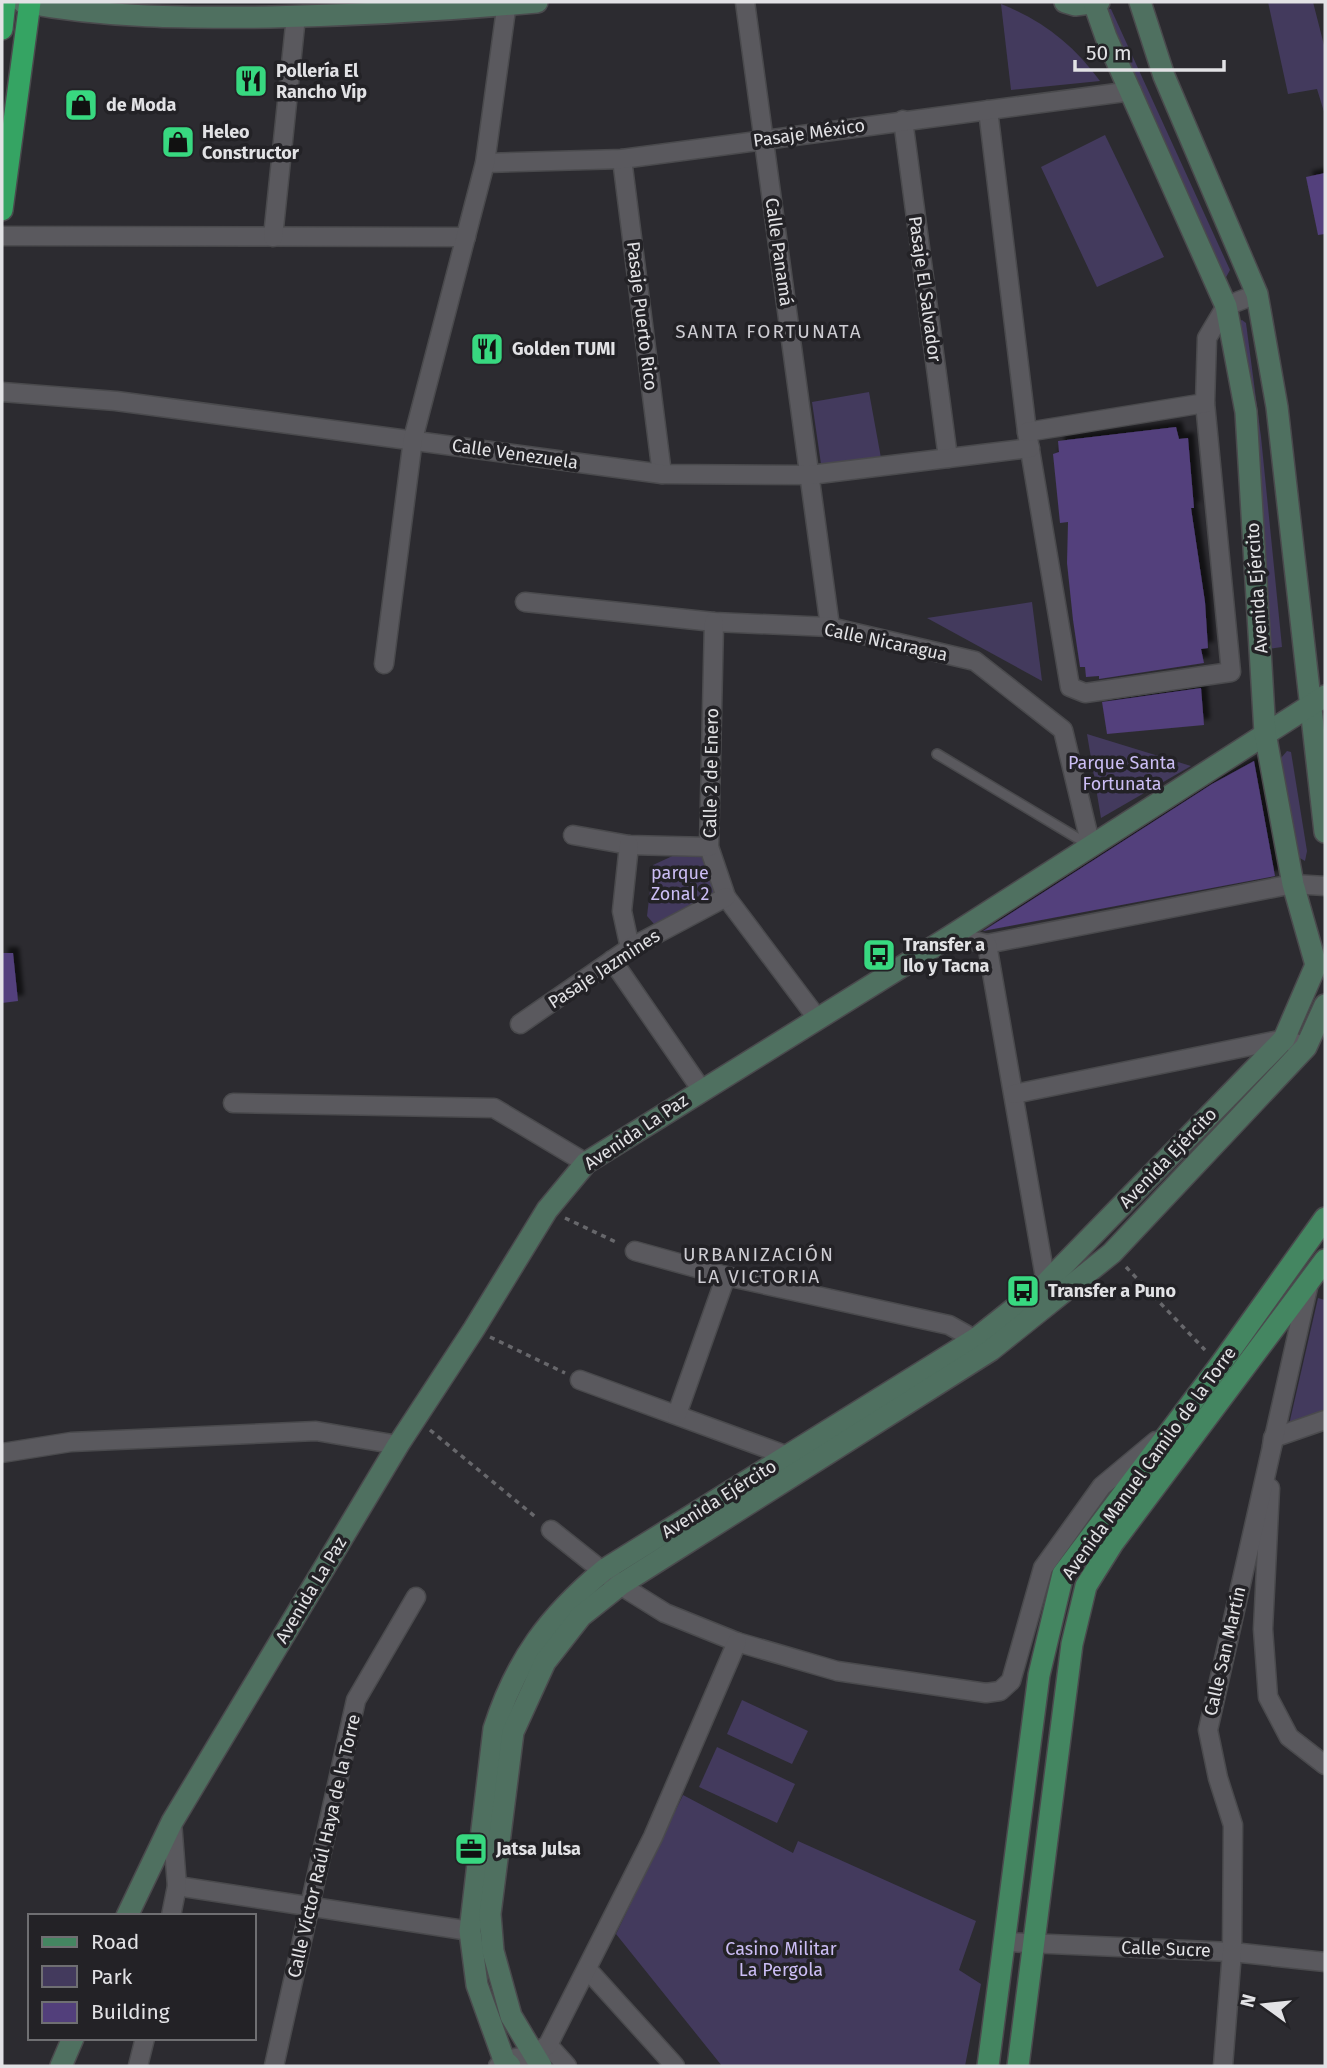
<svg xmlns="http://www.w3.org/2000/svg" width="1327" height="2068" viewBox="0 0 1327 2068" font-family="'Fira Sans',sans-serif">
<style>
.green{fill:#433a5d}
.building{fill:#523f7b;filter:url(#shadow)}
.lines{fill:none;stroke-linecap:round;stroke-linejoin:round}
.lane-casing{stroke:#4a4a4d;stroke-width:12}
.street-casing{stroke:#4a4a4d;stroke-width:21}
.secondary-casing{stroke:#4a4a4d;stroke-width:24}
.primary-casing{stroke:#4a4a4d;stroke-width:24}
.highway-casing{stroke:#4a4a4d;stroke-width:24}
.path{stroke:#67676b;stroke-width:3.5;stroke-dasharray:5 5;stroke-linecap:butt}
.lane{stroke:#5a595e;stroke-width:9}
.street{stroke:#5a595e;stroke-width:18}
.secondary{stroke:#4f7060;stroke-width:21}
.primary{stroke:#448661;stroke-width:21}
.highway{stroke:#35a463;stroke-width:21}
.labels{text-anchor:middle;stroke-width:7;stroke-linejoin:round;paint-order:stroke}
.poi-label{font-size:18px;font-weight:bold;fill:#e2e2e5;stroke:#232226;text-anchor:start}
.street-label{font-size:18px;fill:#e2e2e5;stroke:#232226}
.park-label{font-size:18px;fill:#cbbdf4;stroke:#232226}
.neighbourhood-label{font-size:19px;letter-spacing:2px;fill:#cdccd2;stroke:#232226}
</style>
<defs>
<filter id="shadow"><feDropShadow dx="6" dy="-6" stdDeviation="2" flood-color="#0009"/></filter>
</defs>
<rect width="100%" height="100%" fill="#2c2b30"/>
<!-- green -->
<g class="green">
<path d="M1268 2H1313L1325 49V115L1317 89 1288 94Z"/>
<path d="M1001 4C1042 20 1074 45 1100 81L1011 90Z"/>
<path d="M1106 8 1111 9 1230 270 1224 281 1103 10Z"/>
<path d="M1105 135 1164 257 1097 287 1041 167Z"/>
<path d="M1242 320 1246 323 1261 437 1282 647 1269 649 1237 322Z"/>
<path d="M869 392 881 458 821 464 812 402Z"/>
<path d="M1032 602 1042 681 927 618Z"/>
<path d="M1087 734 1191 766 1101 818Z"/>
<path d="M1287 751 1291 752 1307 851 1305 861 1298 857 1281 758Z"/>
<path d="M679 853 709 855 721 888 661 932 647 916 653 865Z"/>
<path d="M1318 1298 1325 1300V1416L1288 1429Z"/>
<path d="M742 1700 808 1731 792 1764 727 1734Z"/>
<path d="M717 1747 795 1784 777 1823 699 1787Z"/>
<path d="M683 1795 793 1853 798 1841 976 1921 959 1970 981 1984 965 2066H722L616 1934Z"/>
</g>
<!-- building -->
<g class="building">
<path d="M1325 173V234L1318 235 1306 177Z"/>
<path d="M1176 427 1179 439 1188 438 1194 508H1191L1205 602 1208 648 1201 649 1204 663 1099 679V676L1086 677 1085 667H1080L1073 620 1067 563 1068 522 1060 523 1053 454 1059 452 1058 441Z"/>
<path d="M1201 688 1204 725 1107 734 1102 702Z"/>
<path d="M1254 761 1275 876 983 931 1212 784Z"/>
<path d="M2 953H13L18 1001 2 1003Z"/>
</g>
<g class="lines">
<defs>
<path id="lane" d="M937 754 1089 845"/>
<g id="street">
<path d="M745 2 830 627"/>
<path d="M988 110 1027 432 1070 687 1085 693 1231 672 1205 403"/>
<path d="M903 120 948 458"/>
<path d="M622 159 662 474"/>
<path d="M485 163 622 159 1132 91"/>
<path d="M2 236 466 237"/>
<path d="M273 237 296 16"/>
<path d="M2 392 116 401 662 474 810 475 1030 448"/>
<path d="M1027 432 1205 403 1207 338 1226 306 1257 294"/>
<path d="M525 602 714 622 830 627 975 661 1063 730 1091 846"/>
<path d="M714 622 709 847 726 897 817 1018"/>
<path d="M384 664 413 439 485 163 507 2"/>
<path d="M573 835 629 845 709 847"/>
<path d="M629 845 622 911 630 948"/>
<path d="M951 936 987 944 1293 884 1325 886"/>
<path d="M987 944 1046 1283"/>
<path d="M612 960 701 1089"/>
<path d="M520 1024 630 948 726 897"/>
<path d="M1014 1094 1284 1039 1306 1047"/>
<path d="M233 1103 494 1108 586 1163"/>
<path d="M635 1251 726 1276 949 1325 985 1345"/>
<path d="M580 1380 788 1456 794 1462"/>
<path d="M677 1414 726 1276"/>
<path d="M1272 1446 1273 1438 1325 1420"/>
<path d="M2 1453 71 1442 316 1431 398 1445"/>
<path d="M1270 1488 1263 1629 1268 1697 1289 1737 1325 1765"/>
<path d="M551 1530 620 1585 665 1613 737 1642 837 1671 986 1693 1000 1691 1011 1681 1043 1568 1102 1486 1156 1441"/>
<path d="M177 1886 470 1931"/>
<path d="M171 1916 177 1886 172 1822"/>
<path d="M1007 1942 1232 1952 1325 1962"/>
<path d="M588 1970 675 2066"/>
<path d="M548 2045 567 2066"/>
<path d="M138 2066 145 2038"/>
<path d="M274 2066 356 1700 416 1597"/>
<path d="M498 2066 504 2060 532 2055 548 2045 653 1837 737 1642"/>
<path d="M1223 2066 1232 1952 1233 1825 1218 1778 1208 1730 1309 1283"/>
</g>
<g id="secondary">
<path d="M23 2C106 18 187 18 271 17 360 15 448 10 537 2"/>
<path d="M1065 2 1075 5 1099 2"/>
<path d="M1140 2 1164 76 1257 294 1277 407 1325 832"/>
<path d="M127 1916 172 1822 398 1445 474 1329 547 1210 586 1163 951 936 1325 696"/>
<path d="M61 2066 73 2038"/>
<path d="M510 2066 504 2060 477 1985 470 1931 494 1729C516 1660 549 1616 604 1570L977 1338 1046 1283 1284 1039 1316 965 1293 884 1265 733 1246 412 1226 306 1106 37 1094 3"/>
<path d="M541 2066 511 2016 493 1951 490 1914 513 1732 545 1662 581 1616 620 1585 991 1350 1112 1253 1306 1047 1325 1005"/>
</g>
<g id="primary">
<path d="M988 2066 1039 1675 1063 1574 1220 1365 1325 1218"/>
<path d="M1018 2066 1072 1644 1086 1586 1113 1543 1325 1260"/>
</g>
<g id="highway">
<path d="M2 29 5 2"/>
<path d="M2 210 30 2"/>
</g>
</defs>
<!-- lane casing -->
<use href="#lane" class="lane-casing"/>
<!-- street casing -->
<use href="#street" class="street-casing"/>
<!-- secondary casing -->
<use href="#secondary" class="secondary-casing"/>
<!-- primary casing -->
<use href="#primary" class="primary-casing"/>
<!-- highway casing -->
<use href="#highway" class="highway-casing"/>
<!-- path -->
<g class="path">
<path d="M565 1218 618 1243"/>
<path d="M1126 1267 1205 1350"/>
<path d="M490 1337 565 1373"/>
<path d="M430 1430 538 1519"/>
</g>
<!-- lane -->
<use href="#lane" class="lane"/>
<!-- street -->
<use href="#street" class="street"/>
<!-- secondary -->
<use href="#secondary" class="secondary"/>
<!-- primary -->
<use href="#primary" class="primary"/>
<!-- highway -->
<use href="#highway" class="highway"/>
</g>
<!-- icons -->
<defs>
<symbol id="restaurant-square" viewBox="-11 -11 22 22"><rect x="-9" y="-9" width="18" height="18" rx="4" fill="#38d880" stroke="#232226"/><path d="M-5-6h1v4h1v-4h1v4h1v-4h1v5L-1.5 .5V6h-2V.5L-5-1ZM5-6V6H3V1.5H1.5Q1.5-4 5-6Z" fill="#111"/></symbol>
<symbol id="shop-square" viewBox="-11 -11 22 22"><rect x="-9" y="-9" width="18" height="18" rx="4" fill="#38d880" stroke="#232226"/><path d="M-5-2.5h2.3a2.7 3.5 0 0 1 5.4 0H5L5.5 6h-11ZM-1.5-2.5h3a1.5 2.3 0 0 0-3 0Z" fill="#111"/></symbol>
<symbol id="bus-square" viewBox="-11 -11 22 22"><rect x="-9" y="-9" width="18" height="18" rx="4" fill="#38d880" stroke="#232226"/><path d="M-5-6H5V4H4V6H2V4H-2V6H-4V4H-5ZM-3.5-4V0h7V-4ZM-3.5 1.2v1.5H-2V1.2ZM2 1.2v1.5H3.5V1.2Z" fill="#111"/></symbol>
<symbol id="office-square" viewBox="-11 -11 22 22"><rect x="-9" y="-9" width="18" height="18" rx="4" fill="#38d880" stroke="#232226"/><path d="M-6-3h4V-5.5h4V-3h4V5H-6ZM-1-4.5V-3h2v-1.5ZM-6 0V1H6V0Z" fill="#111"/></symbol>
</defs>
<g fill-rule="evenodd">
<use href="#restaurant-square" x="232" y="62" width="38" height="38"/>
<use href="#shop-square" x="62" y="86" width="38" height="38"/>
<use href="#shop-square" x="159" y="123" width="38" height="38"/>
<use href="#restaurant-square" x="468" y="330" width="38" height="38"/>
<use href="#bus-square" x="860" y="936" width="38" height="38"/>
<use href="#bus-square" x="1004" y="1272" width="38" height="38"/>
<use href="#office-square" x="452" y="1830" width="38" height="38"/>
</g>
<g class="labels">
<!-- poi labels -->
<g class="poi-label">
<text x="276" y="77">Pollería El<tspan x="276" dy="21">Rancho Vip</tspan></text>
<text x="106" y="111">de Moda</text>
<text x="202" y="138">Heleo<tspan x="202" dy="21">Constructor</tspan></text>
<text x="512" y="355">Golden TUMI</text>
<text x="903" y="951">Transfer a<tspan x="903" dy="21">Ilo y Tacna</tspan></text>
<text x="1048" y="1297">Transfer a Puno</text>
<text x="496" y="1855">Jatsa Julsa</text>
</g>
<!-- street labels -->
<g class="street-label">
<text transform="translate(809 133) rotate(-8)" y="6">Pasaje México</text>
<text transform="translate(779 252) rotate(82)" y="6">Calle Panamá</text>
<text transform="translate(925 289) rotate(82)" y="6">Pasaje El Salvador</text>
<text transform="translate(642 316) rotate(83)" y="6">Pasaje Puerto Rico</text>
<text transform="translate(515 454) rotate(8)" y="6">Calle Venezuela</text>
<text transform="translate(1257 588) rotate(-94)" y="6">Avenida Ejército</text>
<text transform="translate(886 642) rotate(12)" y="6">Calle Nicaragua</text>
<text transform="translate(711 773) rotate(-89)" y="6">Calle 2 de Enero</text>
<text transform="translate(604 969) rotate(-33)" y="6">Pasaje Jazmines</text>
<text transform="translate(636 1132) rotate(-34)" y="6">Avenida La Paz</text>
<text transform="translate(1168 1158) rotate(-46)" y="6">Avenida Ejército</text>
<text transform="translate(1149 1463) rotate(-54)" y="6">Avenida Manuel Camilo de la Torre</text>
<text transform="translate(719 1499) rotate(-32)" y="6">Avenida Ejército</text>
<text transform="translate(311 1590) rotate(-59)" y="6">Avenida La Paz</text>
<text transform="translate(1225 1651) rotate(-77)" y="6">Calle San Martín</text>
<text transform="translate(324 1846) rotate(-77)" y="6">Calle Víctor Raúl Haya de la Torre</text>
<text transform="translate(1166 1949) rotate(2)" y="6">Calle Sucre</text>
</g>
<!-- park labels -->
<g class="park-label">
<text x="1122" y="769">Parque Santa<tspan x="1122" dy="21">Fortunata</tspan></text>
<text x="680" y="879">parque<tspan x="680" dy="21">Zonal 2</tspan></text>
<text x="781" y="1955">Casino Militar<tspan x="781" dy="21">La Pergola</tspan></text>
</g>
<!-- neighbourhood labels -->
<g class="neighbourhood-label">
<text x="769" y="338">SANTA FORTUNATA</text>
<text x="759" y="1261">URBANIZACIÓN<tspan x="759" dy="22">LA VICTORIA</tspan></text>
</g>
</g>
<!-- border -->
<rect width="1327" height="2068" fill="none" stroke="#e2e2e5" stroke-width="7"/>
<!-- legend -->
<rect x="28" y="1914" width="228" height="126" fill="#232226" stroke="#6f6f72" stroke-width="2"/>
<rect x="42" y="1937" width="35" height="10" fill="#448661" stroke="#6f6f72" stroke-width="2"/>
<text x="91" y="1949" font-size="21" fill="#e2e2e5">Road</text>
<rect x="42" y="1966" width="35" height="21" fill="#433a5d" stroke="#6f6f72" stroke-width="2"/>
<text x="91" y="1984" font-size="21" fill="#e2e2e5">Park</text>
<rect x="42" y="2002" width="35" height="21" fill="#523f7b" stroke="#6f6f72" stroke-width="2"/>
<text x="91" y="2019" font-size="21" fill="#e2e2e5">Building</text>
<!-- north arrow -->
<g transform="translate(1264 2005) rotate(285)" stroke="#232226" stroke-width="5" paint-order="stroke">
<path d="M0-5L12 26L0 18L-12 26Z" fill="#e2e2e5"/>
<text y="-10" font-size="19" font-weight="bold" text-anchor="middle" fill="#e2e2e5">N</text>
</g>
<!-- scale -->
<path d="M1075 60v10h149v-10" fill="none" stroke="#e2e2e5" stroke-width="3.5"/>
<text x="1086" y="60" font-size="21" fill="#e2e2e5" stroke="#232226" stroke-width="5" paint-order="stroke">50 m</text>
</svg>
